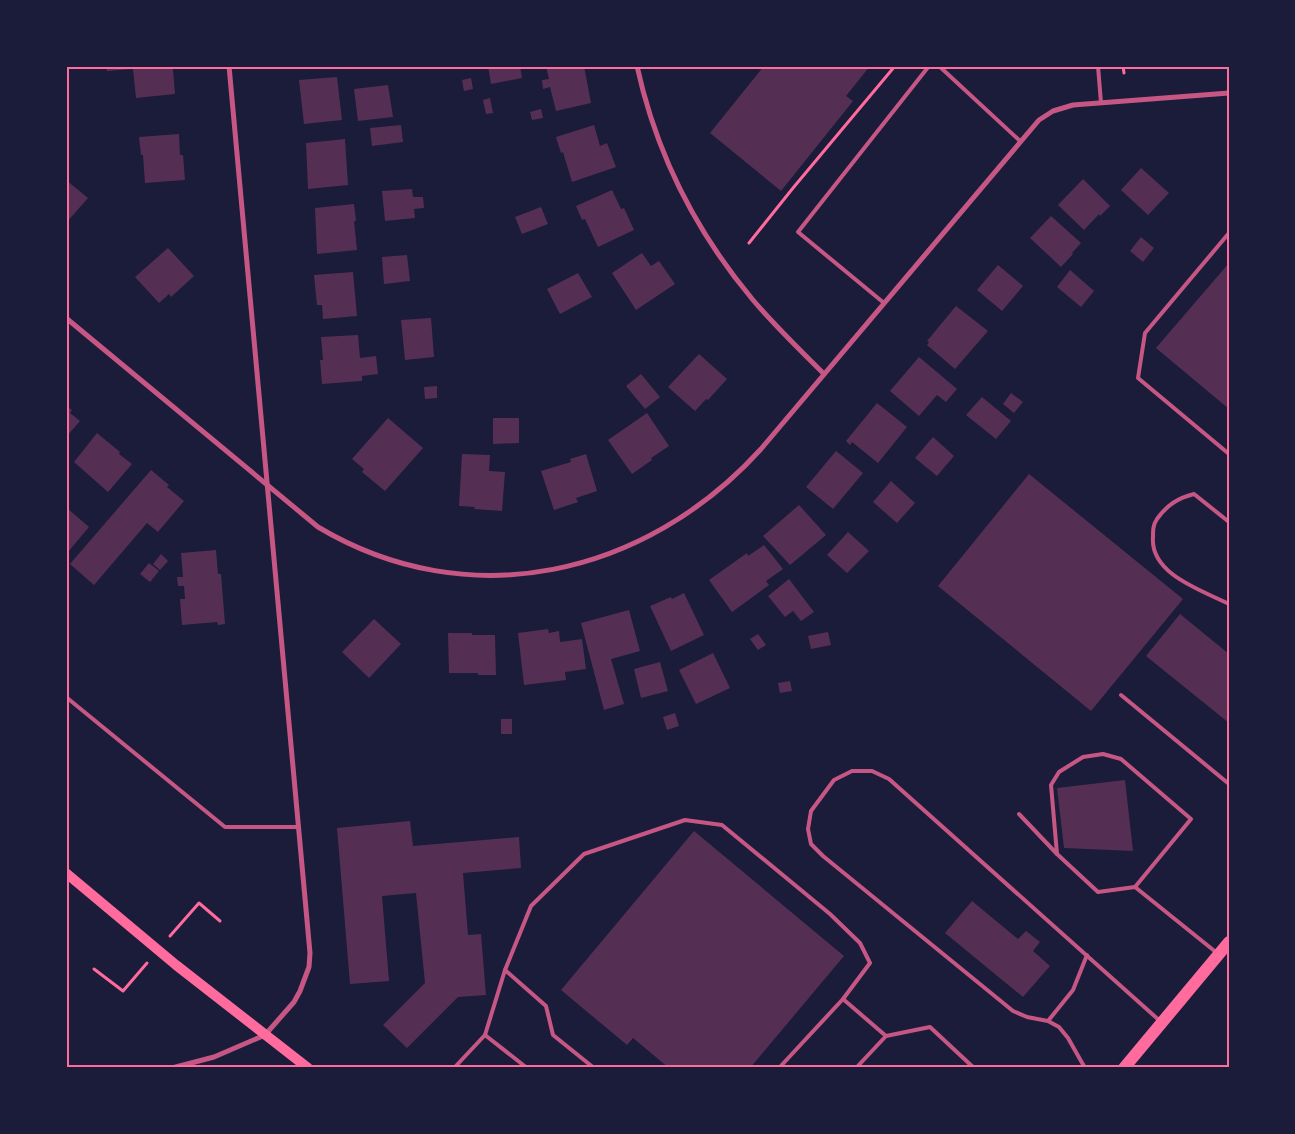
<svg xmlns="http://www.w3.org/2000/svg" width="1295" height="1134" viewBox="0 0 1295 1134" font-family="'Space Grotesk',sans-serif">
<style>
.building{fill:#542f53}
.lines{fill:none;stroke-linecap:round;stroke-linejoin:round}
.path{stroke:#ff6b9d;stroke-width:3}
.service{stroke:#c65784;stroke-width:4}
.minor{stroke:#c65784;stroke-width:5}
.secondary{stroke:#ff6b9d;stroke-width:10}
.primary{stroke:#ff6b9d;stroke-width:12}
.neatline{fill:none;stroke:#ff6b9d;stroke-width:2}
</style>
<rect width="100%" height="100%" fill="#1b1b3a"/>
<!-- building -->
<g class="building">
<path d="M106 66H170L171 69H173L175 94 136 98 133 69 107 71Z"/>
<path d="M488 66H520L522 78 491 84Z"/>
<path d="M546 66H584L591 103 556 111 550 87 543 89 542 80 549 79Z"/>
<path d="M764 66H870L846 96 853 101 781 191 710 133Z"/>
<path d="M337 77 342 120 304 124 299 80Z"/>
<path d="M471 78 473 89 464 91 462 80Z"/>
<path d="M388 85 393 117 358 121 354 89Z"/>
<path d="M490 98 493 113 486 114 483 100Z"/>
<path d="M541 109 543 118 532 120 530 112Z"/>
<path d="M401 125 403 142 372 146 370 128Z"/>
<path d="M594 125 600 146 607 143 616 167 572 182 563 152 561 153 556 137Z"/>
<path d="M179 134 180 155H183L185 180 145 183 143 155H141L139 137Z"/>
<path d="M345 139 348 185 308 189 306 143Z"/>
<path d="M1141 168 1169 193 1148 215 1121 190Z"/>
<path d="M1083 179 1110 206 1100 216 1099 214 1084 230 1058 205Z"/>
<path d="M66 180 88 198 66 223Z"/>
<path d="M412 189 413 197H423L424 208 414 209 415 218 385 221 382 191Z"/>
<path d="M612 190 621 209 624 208 634 230 598 247 585 219 582 220 576 206Z"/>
<path d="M354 204 356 221H354L357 250 317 254 315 208Z"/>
<path d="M541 207 548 224 522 234 515 217Z"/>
<path d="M1051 216 1081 243 1072 253 1073 254 1061 267 1030 238Z"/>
<path d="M1141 237 1154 248 1143 262 1130 251Z"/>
<path d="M168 248 194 276 171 297 169 294 159 303 135 277Z"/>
<path d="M642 253 651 266 659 261 675 284 636 310 612 273Z"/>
<path d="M407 255 410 281 384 284 382 257Z"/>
<path d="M1229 263V409L1156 348Z"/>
<path d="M998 265 1023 286 1002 311 977 290Z"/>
<path d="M1070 270 1094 291 1081 307 1057 287Z"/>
<path d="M353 272 357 316 323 319 322 305H317L314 275Z"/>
<path d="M578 273 592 297 560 314 547 289Z"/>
<path d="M956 306 988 331 955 369 927 345 929 342 927 341Z"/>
<path d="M431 318 434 357 405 360 401 320Z"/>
<path d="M358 335 360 358 376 356 378 374 362 376V381L322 384 320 360H323L321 337Z"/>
<path d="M699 354 727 379 708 400 706 399 695 411 668 387Z"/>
<path d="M919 357 957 389 946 402 937 395 919 416 890 391Z"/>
<path d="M641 374 660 397 645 409 626 386Z"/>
<path d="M437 386V398L425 399 424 387Z"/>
<path d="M1011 393 1023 402 1014 413 1003 404Z"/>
<path d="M982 397 1011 421 996 439 966 415Z"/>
<path d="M877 403 907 427 878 463 852 442 850 445 846 441Z"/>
<path d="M66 406 72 410 70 413 80 421 66 437Z"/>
<path d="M647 413 669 446 651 458 652 460 632 474 608 440Z"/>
<path d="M388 418 423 448 385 491 362 472 364 469 352 459Z"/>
<path d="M493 418H519V443L493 444Z"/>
<path d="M97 433 120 452 119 454 132 464 108 492 74 462Z"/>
<path d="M933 437 954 456 937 476 915 458Z"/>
<path d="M836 451 863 473 833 509 806 487Z"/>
<path d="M462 454 490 455 489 471 505 472 502 511 474 509 475 507 459 506Z"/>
<path d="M586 454 597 491 576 498 578 502 554 510 541 471 571 462 570 459Z"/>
<path d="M151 470 169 485 167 487 184 501 158 532 147 523 94 585 70 564Z"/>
<path d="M1029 474 1183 599 1091 711 938 586Z"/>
<path d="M891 481 915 503 897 523 873 502Z"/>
<path d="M799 505 826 535 790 565 763 536Z"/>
<path d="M67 508 89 527 68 552 66 550Z"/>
<path d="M848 532 869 551 847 573 827 555Z"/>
<path d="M764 545 783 569 766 581 769 585 732 612 709 580 747 553 748 556Z"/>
<path d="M216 550 218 574H221L225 624 218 625 217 622 182 625 180 599H185L184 586H178L177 577H183L181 553Z"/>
<path d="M161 554 168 561 160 570 153 564Z"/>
<path d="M149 563 159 571 150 582 140 574Z"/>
<path d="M789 579 814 612 801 621 793 611 785 617 768 596Z"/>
<path d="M684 593 704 635 671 651 650 606 671 597 672 599Z"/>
<path d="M629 610 640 651 611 659 624 704 604 710 581 623Z"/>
<path d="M1180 614 1229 654V723L1146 656Z"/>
<path d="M374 619 401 644 369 678 342 652Z"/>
<path d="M548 629 549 633 559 631 560 642 582 639 586 669 565 672 566 680 524 685 518 633Z"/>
<path d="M828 632 831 645 811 649 808 636Z"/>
<path d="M448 633H472V635H495L496 675H478V673H449Z"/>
<path d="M758 634 766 645 758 650 750 639Z"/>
<path d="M713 653 730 688 696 704 679 670Z"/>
<path d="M660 662 668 691 641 698 634 669Z"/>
<path d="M790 681 792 691 780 693 778 683Z"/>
<path d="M675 713 679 726 667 730 663 717Z"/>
<rect x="501" y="719" width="11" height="15"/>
<path d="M1125 780 1133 851 1064 848 1057 788Z"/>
<path d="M410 821 413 846 519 837 521 868 463 873 468 935 481 934 486 995 458 997 407 1048 383 1025 425 983 416 893 382 896 389 981 350 984 337 828Z"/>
<path d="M694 831 844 956 750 1068H669L633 1038 627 1045 561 990Z"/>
<path d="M972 901 1018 939 1026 931 1040 942 1033 951 1050 966 1023 997 945 933Z"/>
</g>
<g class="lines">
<!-- path -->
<g class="path">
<path d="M1123 66 1124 73"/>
<path d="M749 243 793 188 895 66"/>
<path d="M170 936 199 903 220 921"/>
<path d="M94 969 123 991 147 963"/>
</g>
<!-- service -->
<g class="service">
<path d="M939 66 1020 141"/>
<path d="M1098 66 1101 103"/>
<path d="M1229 233 1145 333 1138 378 1229 454"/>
<path d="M884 303 798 232 929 66"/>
<path d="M1229 522 1194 494C1178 498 1167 505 1157 519 1153 525 1153 530 1153 537 1150 574 1201 590 1229 604"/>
<path d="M1121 695 1229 784"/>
<path d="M66 697 225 827H298"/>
<path d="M1019 814 1057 854 1098 892 1135 887"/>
<path d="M1057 854 1051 785 1059 772 1083 757 1103 754 1121 759 1191 819 1135 887 1217 953"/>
<path d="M505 970 531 906 584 854 685 820 722 825 830 914 860 943 870 963 843 999 779 1068"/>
<path d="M843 999 886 1036"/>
<path d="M1048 1021 1073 990 1087 955"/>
<path d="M485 1035 527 1068"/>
<path d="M454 1068 485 1035 505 970 546 1006 553 1035 594 1068"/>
<path d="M856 1068 886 1036 930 1027 974 1068"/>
<path d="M1085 1068 1068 1038 1059 1027 1048 1021 1027 1017 1013 1011 823 856 811 844 808 829 811 811 834 780 852 771H872L889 779 1160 1021"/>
</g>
<!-- minor -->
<g class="minor">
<path d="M637 66C656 153 696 232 753 300 775 326 800 350 824 374"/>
<path d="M66 318 318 527C469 617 646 576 761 449L1039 120 1053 111 1073 105 1229 93"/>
<path d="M172 1068 214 1057 265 1035 294 1002 300 991 309 967 310 953 229 66"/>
</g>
<!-- secondary -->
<path class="secondary" d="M66 873 176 965 308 1068"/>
<!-- primary -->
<path class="primary" d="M1124 1068 1229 942"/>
</g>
<!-- border -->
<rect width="1295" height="1134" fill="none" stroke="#1b1b3a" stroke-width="135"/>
<rect x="68" y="68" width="1160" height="998" class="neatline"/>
</svg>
